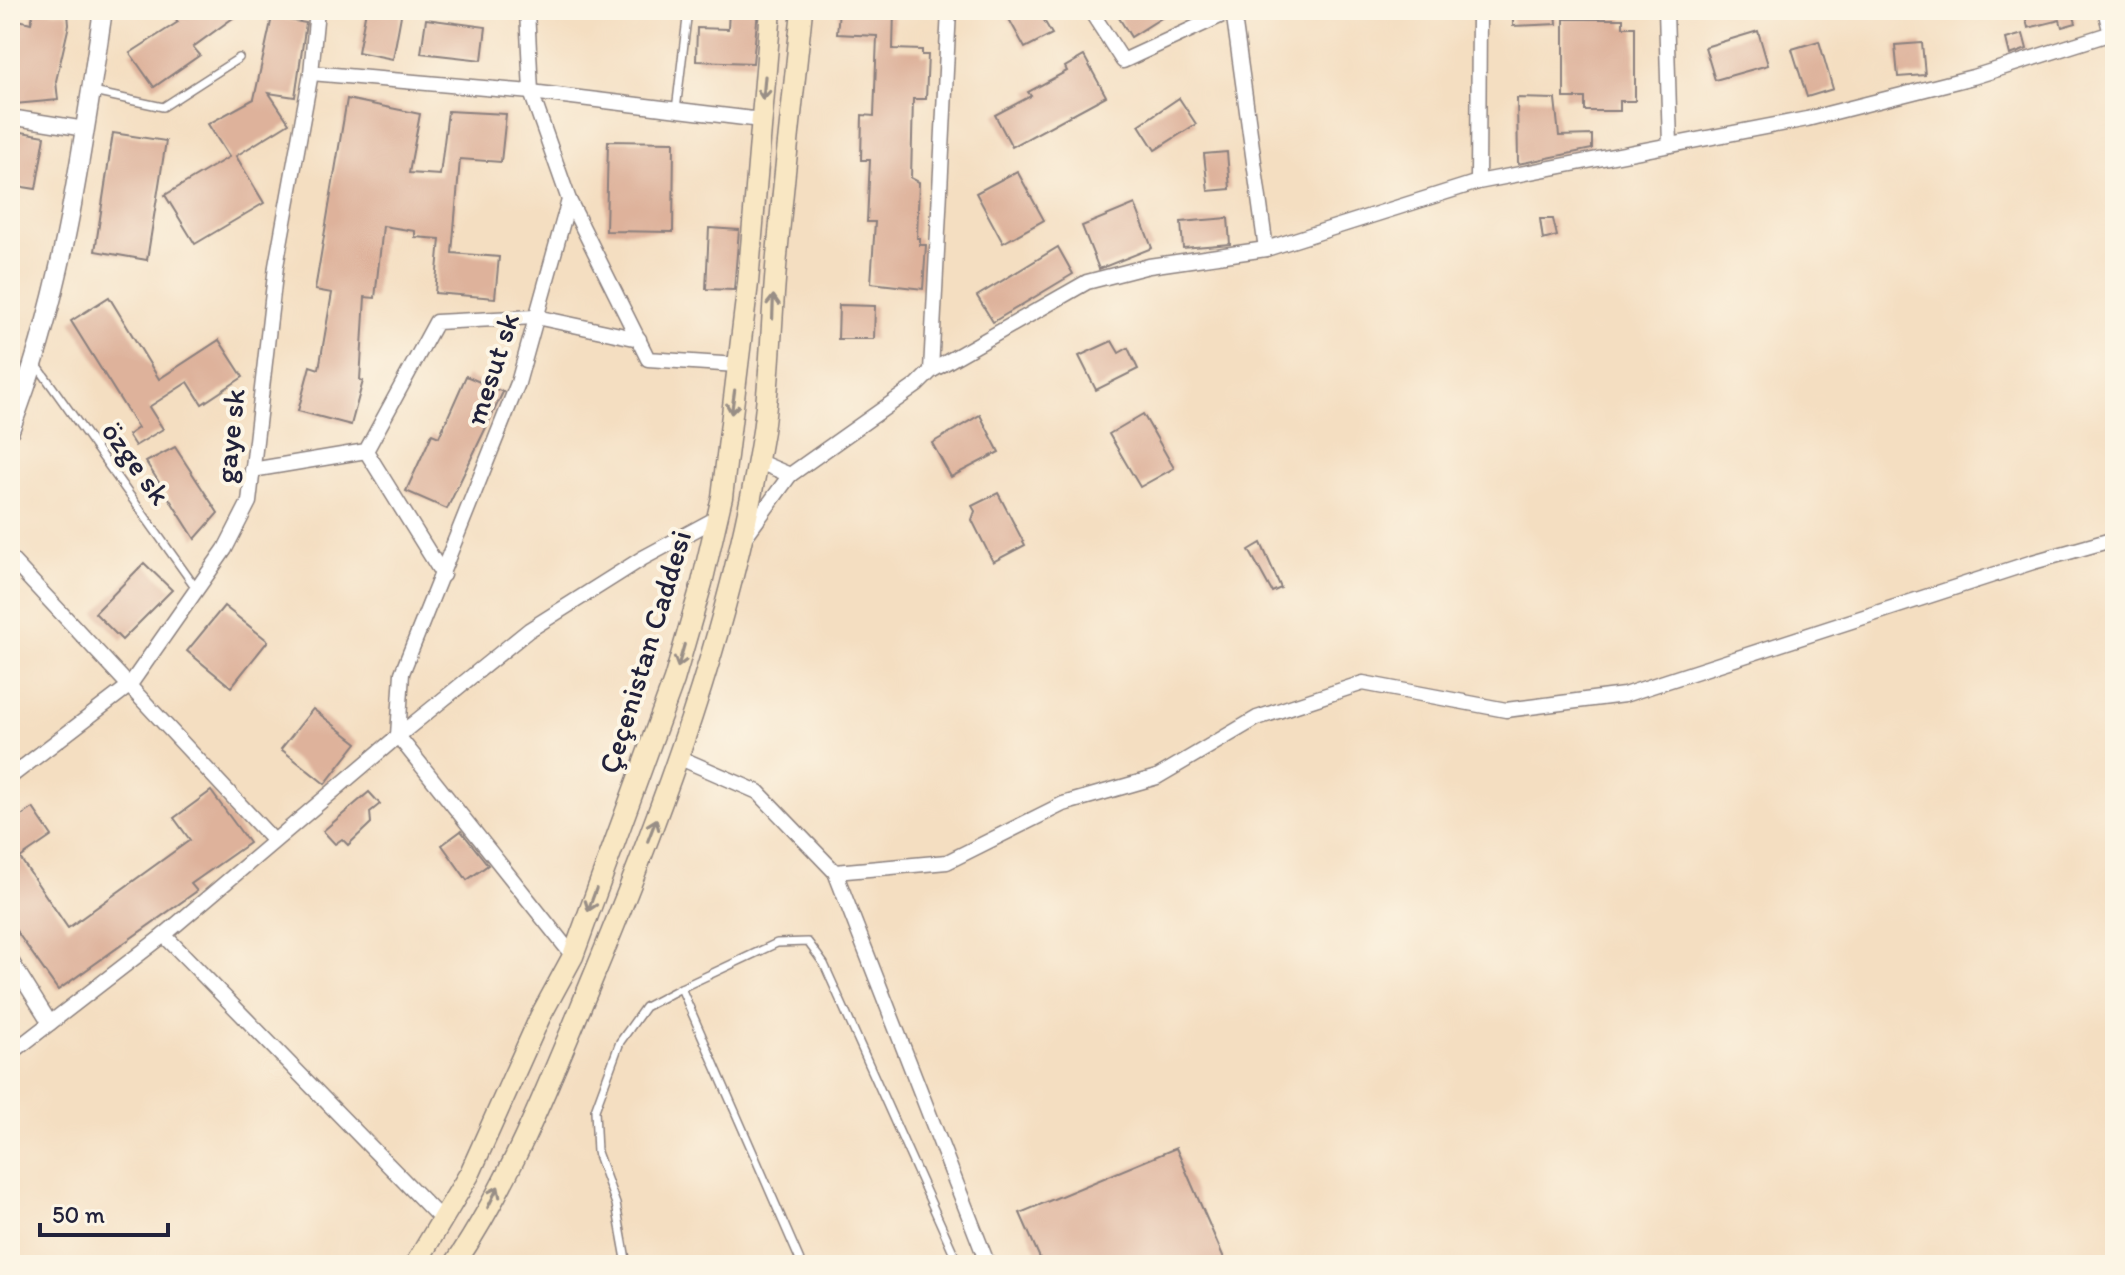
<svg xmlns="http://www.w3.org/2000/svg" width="2125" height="1275" viewBox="0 0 2125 1275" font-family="Itim,sans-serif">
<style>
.building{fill:#deb29b}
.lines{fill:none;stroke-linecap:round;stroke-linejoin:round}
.service-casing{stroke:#8b807e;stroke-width:10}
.minor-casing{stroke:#8b807e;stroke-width:17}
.tertiary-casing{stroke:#8b807e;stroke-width:21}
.secondary-casing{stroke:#8b807e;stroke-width:23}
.service{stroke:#fff;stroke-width:7}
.minor{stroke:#fff;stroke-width:14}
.tertiary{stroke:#fff;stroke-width:18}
.secondary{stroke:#f9e7c3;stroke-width:20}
.oneway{stroke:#988e86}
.labels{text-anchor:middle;stroke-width:8;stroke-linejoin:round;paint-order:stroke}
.street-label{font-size:30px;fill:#22223b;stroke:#fcf5e5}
</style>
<rect width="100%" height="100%" fill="#fcf5e5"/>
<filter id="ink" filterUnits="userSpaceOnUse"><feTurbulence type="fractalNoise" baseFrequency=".0125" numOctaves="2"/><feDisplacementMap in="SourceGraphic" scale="16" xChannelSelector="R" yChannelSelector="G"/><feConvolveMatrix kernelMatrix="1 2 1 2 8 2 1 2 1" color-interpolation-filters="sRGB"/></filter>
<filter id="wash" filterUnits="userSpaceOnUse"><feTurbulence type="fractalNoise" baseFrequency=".006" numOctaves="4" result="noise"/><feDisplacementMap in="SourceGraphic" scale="32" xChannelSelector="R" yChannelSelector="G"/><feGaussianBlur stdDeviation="1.8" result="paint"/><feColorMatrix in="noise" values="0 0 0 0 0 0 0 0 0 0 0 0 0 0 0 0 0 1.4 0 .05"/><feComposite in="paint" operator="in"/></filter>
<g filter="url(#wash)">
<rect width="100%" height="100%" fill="#f4dec1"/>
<g id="blocks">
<!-- building -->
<g class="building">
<path d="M34 10 68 13 69 25 56 81 58 100 15 104 13 81 10 80V18L31 23Z"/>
<path d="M170 10H244L193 47 200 55 154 87 130 53 178 22Z"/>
<path d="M366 10H402L393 59 358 52Z"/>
<path d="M729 10H758L753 63 696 61 697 28 728 29Z"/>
<path d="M839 10H894L893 49 922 50V55H928L926 99H913L911 178 919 182 917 238H920V245H926L923 289 871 283 875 222H867L870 160H861L862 115 874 116 877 36 837 34Z"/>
<path d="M1004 10H1038L1052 34 1025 48Z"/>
<path d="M1114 10H1174L1131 37Z"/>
<path d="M1513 10H1556L1557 24 1513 26Z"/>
<path d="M2024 10H2080V15L2074 17 2076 23 2062 27 2060 20 2028 28Z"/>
<path d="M272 17 306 23 295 97 269 93 289 123 236 156 264 203 195 244 165 195 229 157 208 124 254 99Z"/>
<path d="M426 19 486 27 482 60 421 53Z"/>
<path d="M1564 19H1623V27H1635V101H1620V111H1585V98H1564Z"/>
<path d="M1758 31 1768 65 1715 80 1705 47Z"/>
<path d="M2023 34 2027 49 2010 55 2006 39Z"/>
<path d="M1819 41 1833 89 1807 97 1792 49Z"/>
<path d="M1922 43 1925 75 1898 77 1895 45Z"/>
<path d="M1084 56 1106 96 1012 147 995 115 1031 96 1028 92 1067 71 1065 67Z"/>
<path d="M1179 98 1196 124 1155 150 1139 125Z"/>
<path d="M1517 98 1555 99 1559 136 1592 135V149L1518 164Z"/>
<path d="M347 99 420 114 409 173 440 175 448 111 506 114 501 162 460 159 452 253 499 257 495 298 435 293 440 239 415 237V231L383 226 375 298 365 297 360 380 363 381 351 425 298 411 310 366 319 369 332 293 315 290Z"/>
<path d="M10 130 45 136 36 189 10 185Z"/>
<path d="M113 133 166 141 147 260 95 251Z"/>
<path d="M608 141 674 142 673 232 606 231Z"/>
<path d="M1227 152 1230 189 1208 191 1204 154Z"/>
<path d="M1017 171 1044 220 1003 243 976 193Z"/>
<path d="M1135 204 1152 248 1099 269 1082 226Z"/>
<path d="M1228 218 1230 244 1183 248 1181 222Z"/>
<path d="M1540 219H1553L1557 236 1543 240Z"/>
<path d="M709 228 739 230 734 290 706 289Z"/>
<path d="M1058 247 1073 274 993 322 977 296Z"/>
<path d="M109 297 159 379 219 340 243 377 202 404 188 382 149 407 163 429 135 446 128 435 138 428 71 321Z"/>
<path d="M839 305 875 306 874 339H838Z"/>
<path d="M1112 341 1119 353 1128 348 1138 369 1096 390 1079 356Z"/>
<path d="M466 376 503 392 447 509 406 491 432 434 439 437Z"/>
<path d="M1143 414 1174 468 1140 487 1109 434Z"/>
<path d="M980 415 999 452 951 477 932 443Z"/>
<path d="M175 447 218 513 195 539 146 462Z"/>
<path d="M998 493 1025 545 993 562 972 520 975 511 972 506Z"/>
<path d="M1261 543 1281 588 1272 592 1249 550Z"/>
<path d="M144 563 172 590 122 640 95 613Z"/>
<path d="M224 606 268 641 231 687 187 651Z"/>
<path d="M313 709 357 743 325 784 281 749Z"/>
<path d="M211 791 249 843 191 884 197 891 58 990 10 922V824L33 808 52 836 20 858 68 928 190 840 174 818Z"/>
<path d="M369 792 380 804 370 812 371 823 348 845 342 839 335 844 323 831Z"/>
<path d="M461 831 488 865 467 880 442 845Z"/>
<path d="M1176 1148 1227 1265H1043L1020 1213Z"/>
</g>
</g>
</g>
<g filter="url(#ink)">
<use href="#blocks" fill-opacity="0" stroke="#8b807e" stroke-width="2"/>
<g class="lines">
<defs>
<g id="service">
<path d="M93 92 163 107 239 58"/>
<path d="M676 110 688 10"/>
<path d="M36 364 196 588"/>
<path d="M681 988 802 1265"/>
<path d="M627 1265 616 1204 597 1152 595 1110 620 1042 645 1007 681 988 777 943 808 942 824 964 959 1265"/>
</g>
<g id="minor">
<path d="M1090 10 1123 61 1233 10"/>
<path d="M1233 10 1266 249"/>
<path d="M1666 10 1670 145"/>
<path d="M2105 10 2111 34"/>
<path d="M311 73 531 92 761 120"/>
<path d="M10 117 85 129"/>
<path d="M1478 182 1479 10"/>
<path d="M569 200 648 359 737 365"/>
<path d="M931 371 949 10"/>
<path d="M366 451 443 575"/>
<path d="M757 461 790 475"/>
<path d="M252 470 366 451 436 322 536 317 639 339"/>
<path d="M745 537 790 475 917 385 931 371 1087 282 1149 266 1266 249 1478 182 1807 119 1973 77 2115 32"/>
<path d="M10 558 273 840"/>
<path d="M398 736 402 673 518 383 569 200 531 92 527 10"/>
<path d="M398 736 573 956"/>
<path d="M678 757 758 792 835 872 988 1265"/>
<path d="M10 777 129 686 225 549 249 502 276 266 311 73 317 10"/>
<path d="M835 872 947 862 1063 804 1157 777 1257 718 1363 683 1506 710 1624 695 2033 562 2115 539"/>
<path d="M164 935 444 1222"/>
<path d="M10 959 50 1023"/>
<path d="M10 1054 164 935 398 736 529 630 643 558 717 518"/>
</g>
<path id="tertiary" d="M10 430C63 296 82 152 103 10"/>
<g id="secondary">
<path d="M415 1265 470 1173 540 1017 573 956 674 680 702 583 722 497 748 283 771 10"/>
<path d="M454 1265C510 1182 549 1084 587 992 663 810 732 626 763 431 770 381 771 331 775 280 782 190 793 100 802 10"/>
</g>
</defs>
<!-- service casing -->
<use href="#service" class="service-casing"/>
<!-- minor casing -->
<use href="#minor" class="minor-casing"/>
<!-- tertiary casing -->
<use href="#tertiary" class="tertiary-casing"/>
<!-- secondary casing -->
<use href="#secondary" class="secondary-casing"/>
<!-- service -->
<use href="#service" class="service"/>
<!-- minor -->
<use href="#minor" class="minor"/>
<!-- tertiary -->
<use href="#tertiary" class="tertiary"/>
<!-- secondary -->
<use href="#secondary" class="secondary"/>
</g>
<!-- one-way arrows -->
<defs><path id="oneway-shaft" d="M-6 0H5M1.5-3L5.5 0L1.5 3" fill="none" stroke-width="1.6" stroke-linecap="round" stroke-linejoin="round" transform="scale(2)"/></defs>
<g class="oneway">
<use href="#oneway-shaft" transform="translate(764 88) rotate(95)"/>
<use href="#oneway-shaft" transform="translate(773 307) rotate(-88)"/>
<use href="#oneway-shaft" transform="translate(733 402) rotate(98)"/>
<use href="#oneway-shaft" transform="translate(681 656) rotate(106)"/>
<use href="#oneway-shaft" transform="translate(652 830) rotate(-69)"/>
<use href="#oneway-shaft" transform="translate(592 900) rotate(110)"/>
<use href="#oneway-shaft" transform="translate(493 1197) rotate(-64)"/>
</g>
</g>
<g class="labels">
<!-- street labels -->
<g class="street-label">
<text transform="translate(492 369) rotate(-72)" y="10">mesut sk</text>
<text transform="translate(230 436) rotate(-84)" y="10">gaye sk</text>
<text transform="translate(136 463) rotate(54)" y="10">özge sk</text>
<text transform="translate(645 652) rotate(-73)" y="10">Çeçenistan Caddesi</text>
</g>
</g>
<!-- margin -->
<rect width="2125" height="1275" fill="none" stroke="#fcf5e5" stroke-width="40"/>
<!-- scale -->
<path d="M40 1223v12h128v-12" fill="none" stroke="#22223b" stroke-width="4"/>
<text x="52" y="1223" font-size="24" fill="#22223b" stroke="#fcf5e5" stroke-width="6" paint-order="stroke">50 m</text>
</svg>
